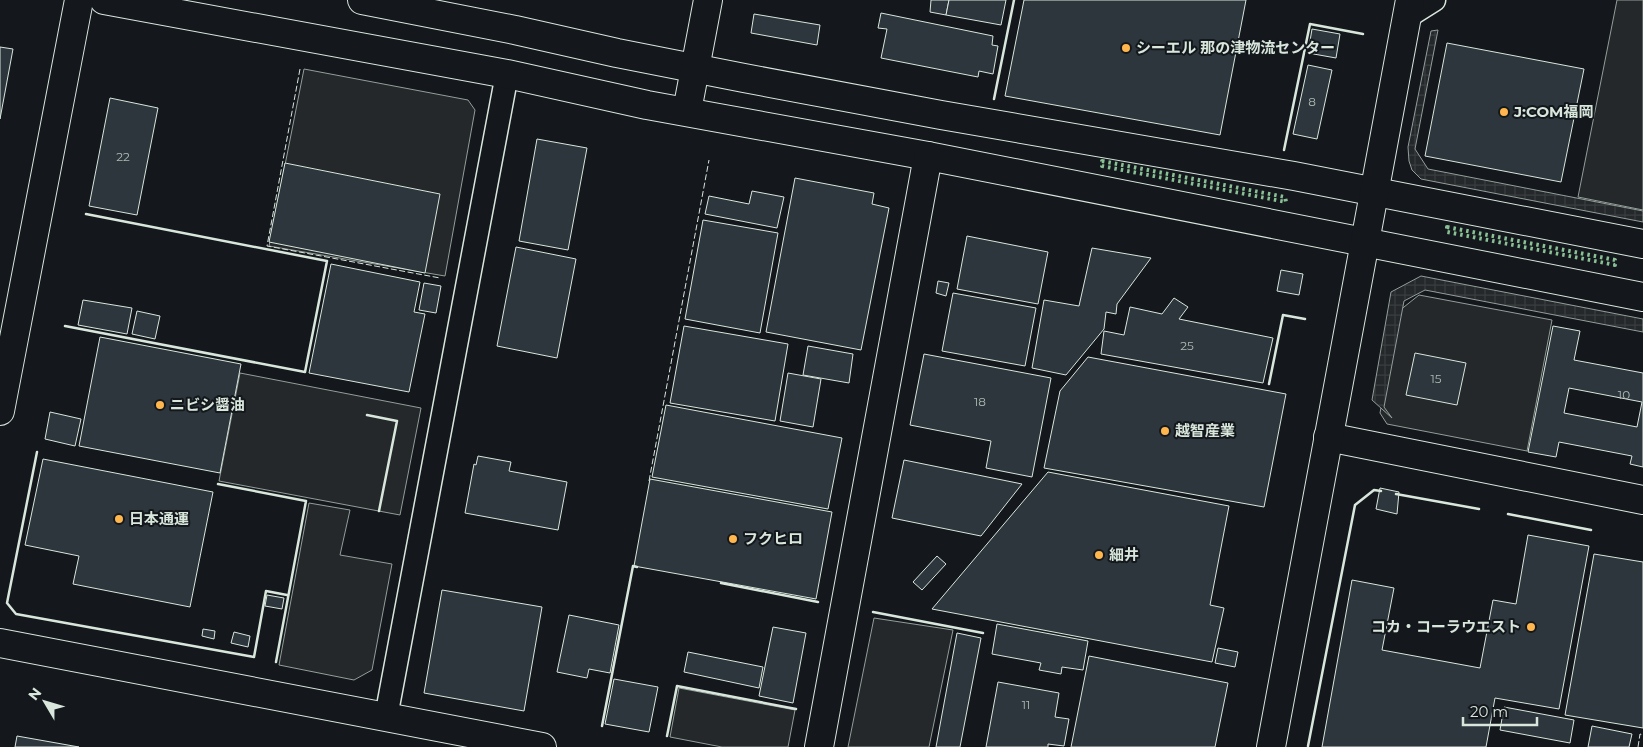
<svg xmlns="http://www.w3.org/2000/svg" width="1643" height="747" viewBox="0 0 1643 747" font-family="Montserrat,'Noto Sans JP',sans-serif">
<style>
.parking{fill:#24282b;stroke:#939e99}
.plaza{fill:url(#plaza-grid);stroke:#939e99}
.building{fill:#2c363c;stroke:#d8e6dc;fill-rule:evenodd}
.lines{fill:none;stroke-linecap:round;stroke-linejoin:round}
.minor-casing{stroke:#d8e6dc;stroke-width:25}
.tertiary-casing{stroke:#d8e6dc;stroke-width:30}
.minor{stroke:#14181c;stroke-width:22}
.tertiary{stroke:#14181c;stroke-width:28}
.hedge{stroke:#8ac095;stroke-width:4;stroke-dasharray:2.5 4;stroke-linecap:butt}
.fence{stroke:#d8e6dc;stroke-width:1;stroke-dasharray:6 2.5;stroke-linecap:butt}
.wall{stroke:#d8e6dc;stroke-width:2.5}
.poi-dot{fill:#ffb74d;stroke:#14181c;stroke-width:2}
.labels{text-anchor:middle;stroke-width:4;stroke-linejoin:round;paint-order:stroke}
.number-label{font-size:12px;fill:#adbab4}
.poi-label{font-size:15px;font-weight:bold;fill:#d8e6dc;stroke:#14181c;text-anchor:start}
</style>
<defs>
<pattern id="plaza-grid" width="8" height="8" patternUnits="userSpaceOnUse" patternTransform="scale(1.25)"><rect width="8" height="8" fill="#24282b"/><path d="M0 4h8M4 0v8" fill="none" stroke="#393d3f"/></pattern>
</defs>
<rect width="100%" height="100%" fill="#14181c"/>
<!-- parking -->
<g class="parking">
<path d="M1617 0H1643V210L1578 197Z"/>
<path d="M304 69 468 100 475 110 445 276 269 246Z"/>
<path d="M1419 295 1552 320 1527 451 1387 424 1380 413 1399 311Z"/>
<path d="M240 373 421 408 400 515 219 481Z"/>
<path d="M309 503 350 510 340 555 392 564 372 670 354 680 279 665Z"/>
<path d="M874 618 953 630 929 747H848Z"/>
<path d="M679 688 795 710 788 747H722L670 737Z"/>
</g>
<!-- plaza -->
<g class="plaza">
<path d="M1438 30 1415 149 1428 169 1643 211V222L1421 179 1412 170 1409 161 1408 147 1431 31Z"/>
<path d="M1421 276 1643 319V332L1425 290 1404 301 1384 407 1392 418 1372 400 1391 292Z"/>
</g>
<!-- building -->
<g class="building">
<path d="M931 0H949L946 15 930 12Z"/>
<path d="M949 0H1006L1001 25 946 15Z"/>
<path d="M1024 0H1246L1220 135 1005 96Z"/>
<path d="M881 13 993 36 992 45 998 46 993 74 979 71 978 77 881 58 887 29 878 28Z"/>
<path d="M754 14 820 25 817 45 751 33Z"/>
<path d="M1312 29 1340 34 1336 58 1308 53Z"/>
<path d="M1447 43 1584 69 1561 182 1425 156Z"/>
<path d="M0 47 13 49 0 119Z"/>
<path d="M1308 65 1332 70 1317 139 1293 134Z"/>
<path d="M110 98 158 108 137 215 89 206Z"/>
<path d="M537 139 587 148 568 250 519 241Z"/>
<path d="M285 163 440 194 425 273 269 242Z"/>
<path d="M795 178 874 193 872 204 889 208 861 350 766 332Z"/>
<path d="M752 191 784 197 777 228 705 214 709 196 749 204Z"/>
<path d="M703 220 778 233 760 333 685 319Z"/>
<path d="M967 236 1048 252 1038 304 957 289Z"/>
<path d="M516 247 576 259 557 358 497 346Z"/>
<path d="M1092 248 1151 258 1117 304 1116 314 1106 312 1104 329 1066 375 1032 368 1044 300 1079 306Z"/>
<path d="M331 264 420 282 414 312 425 314 409 392 309 373Z"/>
<path d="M1281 270 1303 274 1299 295 1277 291Z"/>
<path d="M938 281 949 283 946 296 936 293Z"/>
<path d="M424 283 441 286 436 313 419 310Z"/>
<path d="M953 293 1036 308 1025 366 942 351Z"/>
<path d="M1174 298 1188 307 1179 319 1273 338 1263 383 1101 354 1104 331 1124 335 1130 307 1162 314Z"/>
<path d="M83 300 132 308 127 334 78 325Z"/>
<path d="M137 311 160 316 155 339 132 334Z"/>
<path d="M684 326 788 344 775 421 670 403Z"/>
<path d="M1553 326 1580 331 1574 360 1643 373V467L1630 464 1632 456 1559 442 1556 457 1528 452ZM1569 388 1642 402 1637 427 1564 413Z"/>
<path d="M100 337 241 364 220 473 79 446Z"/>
<path d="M808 346 853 354 849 383 803 375Z"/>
<path d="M1415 353 1466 363 1457 405 1406 395Z"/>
<path d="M924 354 1051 378 1032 477 986 468 991 441 910 425Z"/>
<path d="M1088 357 1286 394 1264 507 1044 468 1060 391Z"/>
<path d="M788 373 821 379 813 427 780 421Z"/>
<path d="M666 405 842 438 828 509 652 477Z"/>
<path d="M50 412 81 419 75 446 45 439Z"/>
<path d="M478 456 511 462 509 471 567 482 558 530 465 513 474 464 476 465Z"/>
<path d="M43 459 213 492 190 607 73 584 79 556 25 545Z"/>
<path d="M904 460 1022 484 981 536 892 518Z"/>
<path d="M1048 472 1229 506 1210 605 1224 608 1212 662 932 609Z"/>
<path d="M650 479 832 512 816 599 634 566Z"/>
<path d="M1380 488 1399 492 1397 514 1376 509Z"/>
<path d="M1528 535 1589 546 1559 709 1495 698 1486 747H1322L1352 580 1394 588 1382 650 1480 668 1493 600 1516 604Z"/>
<path d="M1594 554 1643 562V728L1565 715Z"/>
<path d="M937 556 946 564 922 590 913 582Z"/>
<path d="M442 590 542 607 524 711 424 693Z"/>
<path d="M267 595 284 598 282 609 265 606Z"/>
<path d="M569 615 619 625 610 673 589 669 587 678 557 672Z"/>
<path d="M997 624 1088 641 1083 670 1062 667 1061 674 1039 670 1041 663 992 654Z"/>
<path d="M773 627 806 633 793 703 759 696Z"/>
<path d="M203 629 215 631 214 639 202 636Z"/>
<path d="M234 632 250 636 248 647 231 643Z"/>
<path d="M957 633 981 638 960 747H936Z"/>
<path d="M1218 648 1238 652 1235 667 1215 663Z"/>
<path d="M688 652 763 667 759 688 684 672Z"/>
<path d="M1089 656 1228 683 1215 747H1071Z"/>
<path d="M614 679 658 687 649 732 605 724Z"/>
<path d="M998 682 1059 693 1055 717 1069 719 1064 746 1048 744V747H986Z"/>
<path d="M1504 707 1574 720 1570 743 1500 730Z"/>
<path d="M1592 726 1632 734 1629 747H1588Z"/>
<path d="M17 736 79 747H15Z"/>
</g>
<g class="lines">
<defs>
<g id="minor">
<path d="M1407 17 1434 0"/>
<path d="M386 717 507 74"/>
</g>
<g id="tertiary">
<path d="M104 0 507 74 647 105 928 156 1643 297"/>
<path d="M362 0 515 30 617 53 744 78 941 115 1294 176 1643 244"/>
<path d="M687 111 708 0"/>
<path d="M0 411 79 0"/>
<path d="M1328 437 1643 500"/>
<path d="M0 643 542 747"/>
<path d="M819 747 928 156"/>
<path d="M1271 747 1410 0"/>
</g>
</defs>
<!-- minor casing -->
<use href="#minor" class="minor-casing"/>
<!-- tertiary casing -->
<use href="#tertiary" class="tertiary-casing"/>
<!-- minor -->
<use href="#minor" class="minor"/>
<!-- tertiary -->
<use href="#tertiary" class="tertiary"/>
<!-- hedge -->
<g class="hedge">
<path d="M1102 161 1285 197 1286 202 1102 166Z"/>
<path d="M1447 227 1615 260V265L1447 232Z"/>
</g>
<!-- fence -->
<g class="fence">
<path d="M300 69 267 246 440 278"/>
<path d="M649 481 709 160"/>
<path d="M1638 747 1640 734 1643 735"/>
</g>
<!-- wall -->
<g class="wall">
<path d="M994 99 1014 0"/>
<path d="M1284 150 1310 24 1363 34"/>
<path d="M65 326 305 372 327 261 86 214"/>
<path d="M1269 384 1283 315 1305 319"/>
<path d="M367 415 397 421 379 511"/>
<path d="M37 452 7 603 16 614 254 657 266 591 287 595"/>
<path d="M218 484 306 501 276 662"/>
<path d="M1396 494 1479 509"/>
<path d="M1508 514 1591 530"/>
<path d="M721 583 818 602"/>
<path d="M873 612 983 633"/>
<path d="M602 726 633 566 637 567"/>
<path d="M667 736 677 686 796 709"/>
<path d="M1308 746 1355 505 1374 490 1381 491"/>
</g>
</g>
<!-- markers -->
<g class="poi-dot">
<circle cx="1126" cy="48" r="5"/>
<circle cx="1504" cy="112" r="5"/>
<circle cx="160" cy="405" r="5"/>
<circle cx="1165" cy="431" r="5"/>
<circle cx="119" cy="519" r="5"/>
<circle cx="733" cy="539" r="5"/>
<circle cx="1099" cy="555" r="5"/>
<circle cx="1531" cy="627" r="5"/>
</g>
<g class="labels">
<!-- number labels -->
<g class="number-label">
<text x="1312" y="106">8</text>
<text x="123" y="161">22</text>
<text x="1187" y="350">25</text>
<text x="1436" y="383">15</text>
<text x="1624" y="399">10</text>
<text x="980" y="406">18</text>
<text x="1026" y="709">11</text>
</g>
<!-- poi labels -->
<g class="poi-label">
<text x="1136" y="53">シーエル 那の津物流センター</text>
<text x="1514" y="117">J:COM福岡</text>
<text x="170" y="410">ニビシ醤油</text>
<text x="1175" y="436">越智産業</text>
<text x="129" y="524">日本通運</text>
<text x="743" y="544">フクヒロ</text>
<text x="1109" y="560">細井</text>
<text x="1521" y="632" text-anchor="end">コカ・コーラウエスト</text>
</g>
</g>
<!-- north arrow -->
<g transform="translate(45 702) rotate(308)" stroke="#14181c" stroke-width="4" paint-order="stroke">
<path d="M0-4L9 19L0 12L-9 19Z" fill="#d8e6dc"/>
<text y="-8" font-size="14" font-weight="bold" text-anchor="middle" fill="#d8e6dc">N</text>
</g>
<!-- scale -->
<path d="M1463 717v8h74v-8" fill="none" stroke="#d8e6dc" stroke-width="2.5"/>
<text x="1470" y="717" font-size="15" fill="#d8e6dc" stroke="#14181c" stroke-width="4" paint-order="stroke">20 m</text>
</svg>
